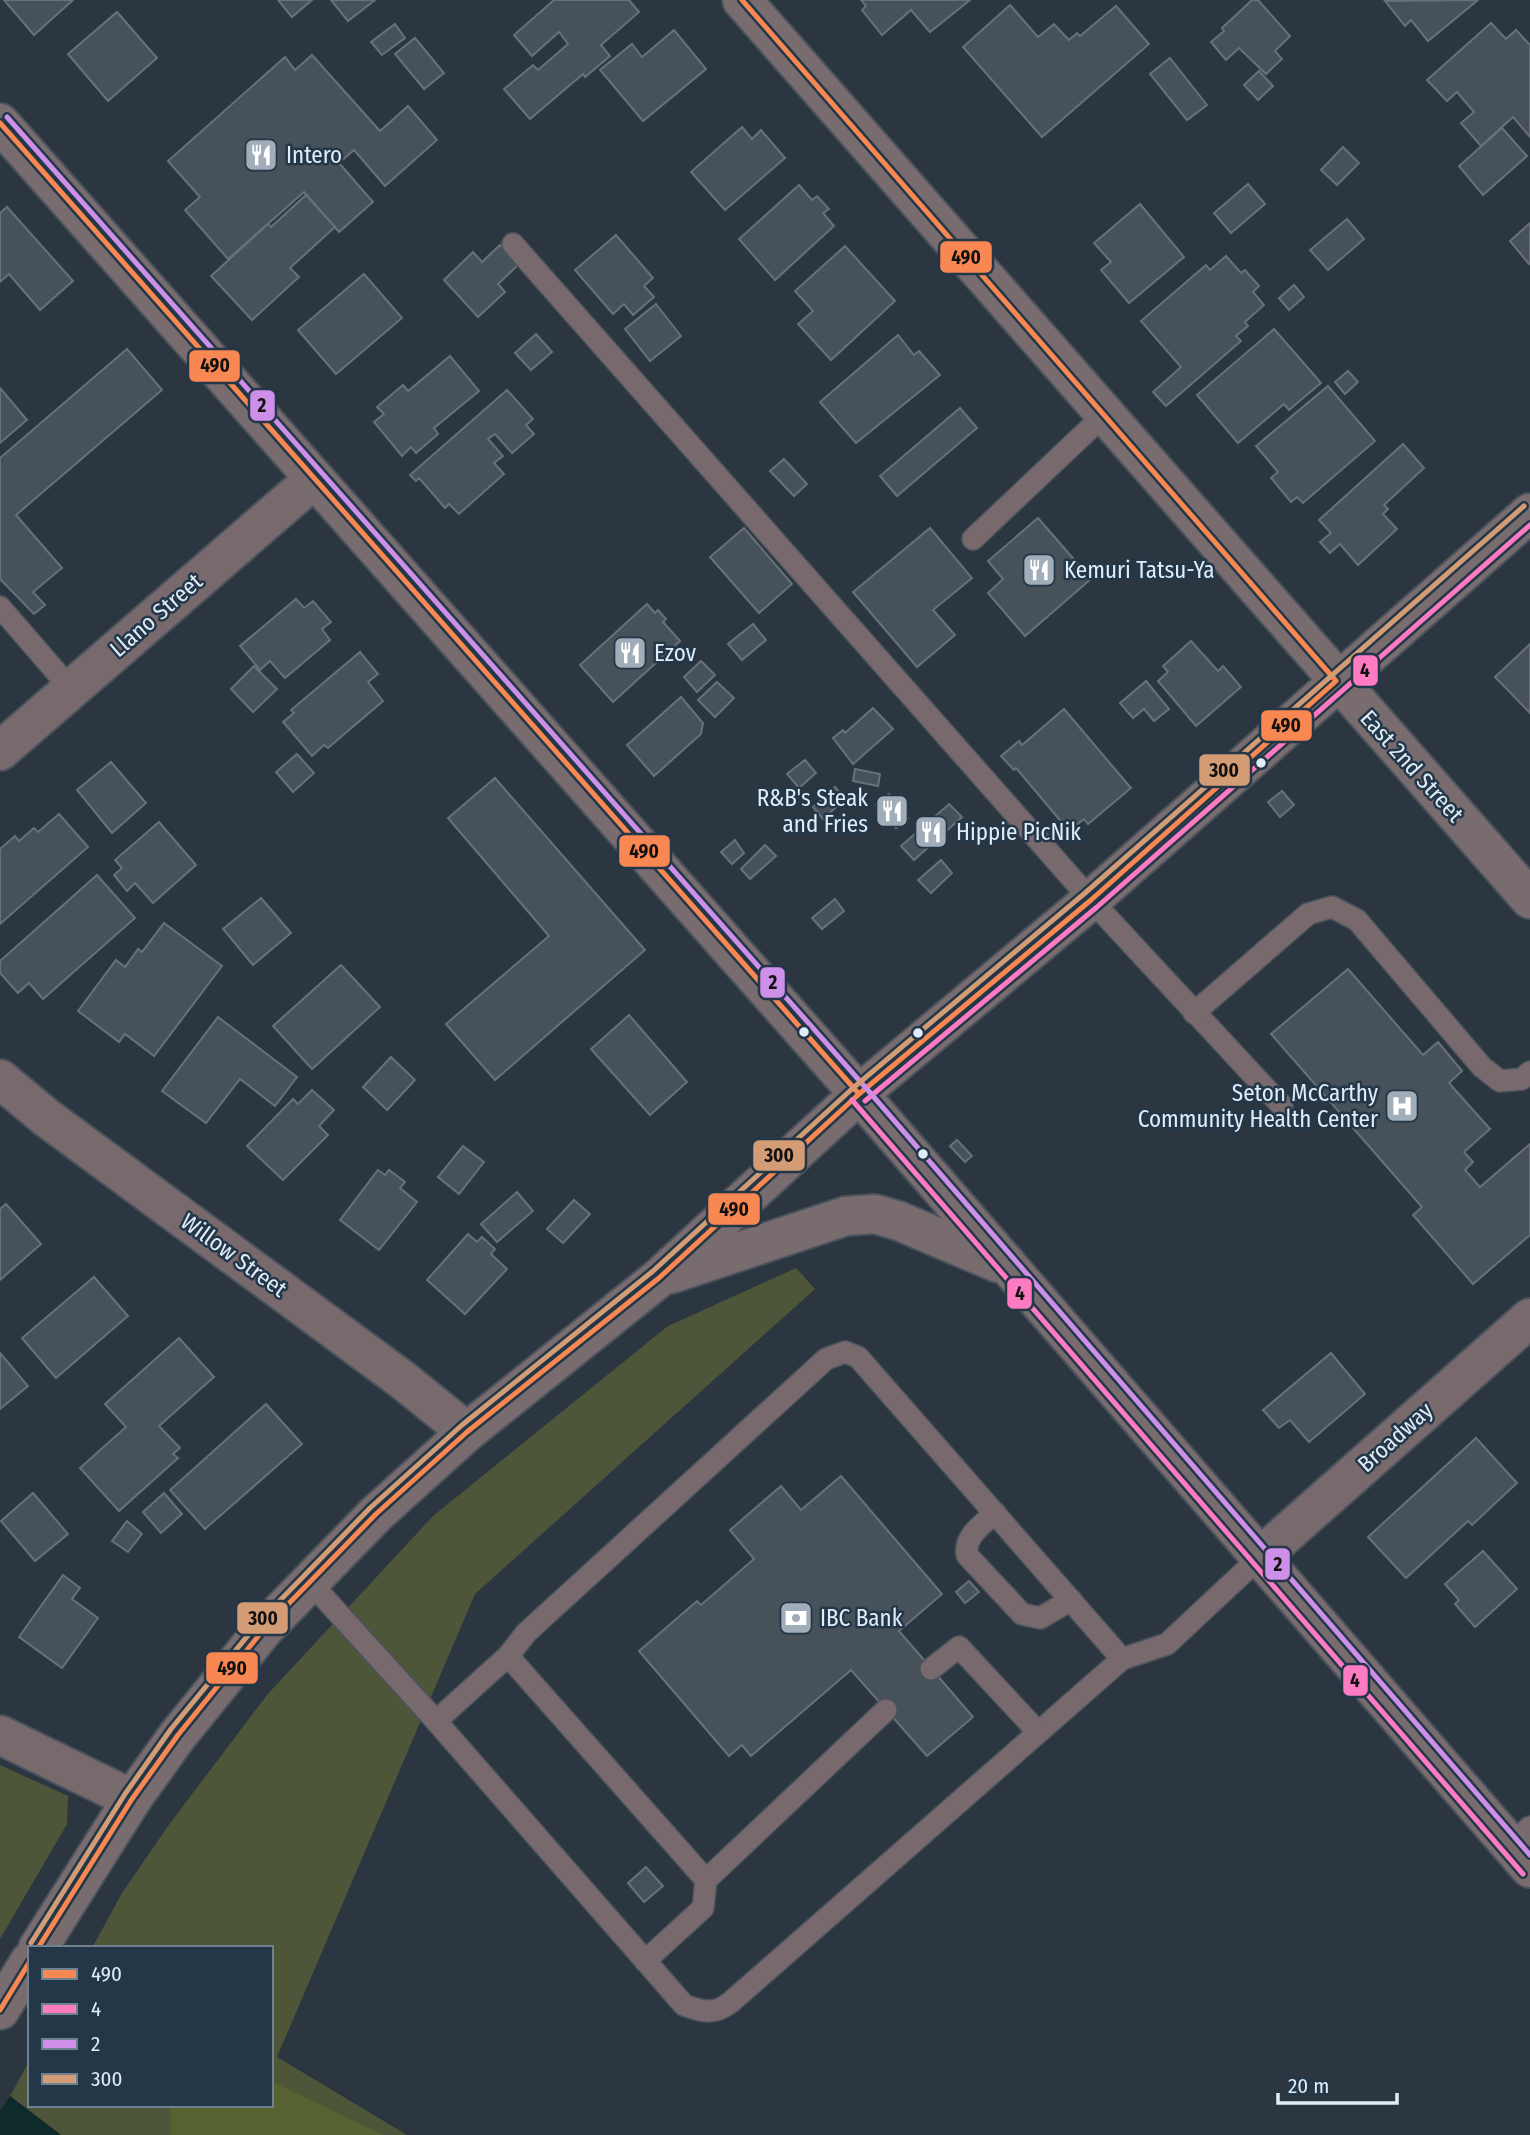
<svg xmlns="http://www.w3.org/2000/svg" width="1530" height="2135" viewBox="0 0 1530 2135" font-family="'Fira Sans Condensed',sans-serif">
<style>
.green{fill:#4e563a}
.forest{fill:#566230}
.water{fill:#0f2a2b}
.building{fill:#47515a;stroke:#68717a;stroke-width:2}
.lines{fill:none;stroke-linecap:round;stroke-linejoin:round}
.lane-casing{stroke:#4a535d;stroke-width:24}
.street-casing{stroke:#4a535d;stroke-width:42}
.secondary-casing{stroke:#4a535d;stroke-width:42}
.lane{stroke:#786a6c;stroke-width:21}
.street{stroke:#786a6c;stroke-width:38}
.secondary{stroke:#786c6f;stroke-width:38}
.bus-1-casing{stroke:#233749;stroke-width:10}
.bus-2-casing{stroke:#233749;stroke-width:10}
.bus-3-casing{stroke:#233749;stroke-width:10}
.bus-4-casing{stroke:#233749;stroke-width:10}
.bus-1{stroke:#f88751;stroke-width:5}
.bus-2{stroke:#fe7ac1;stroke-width:5}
.bus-3{stroke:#ce8fe9;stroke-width:5}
.bus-4{stroke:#d39c74;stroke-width:5}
.bus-dot{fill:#e0edf8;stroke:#233749;stroke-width:2.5}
.labels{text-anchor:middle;stroke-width:5;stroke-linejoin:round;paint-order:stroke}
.poi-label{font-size:23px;fill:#e0edf8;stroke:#233749;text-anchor:start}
.street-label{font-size:23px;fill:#e0edf8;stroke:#233749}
.line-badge{stroke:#233749;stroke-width:2.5}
.pale-badge-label{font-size:19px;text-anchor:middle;font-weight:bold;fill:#111}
</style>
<rect width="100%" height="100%" fill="#2b3641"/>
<!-- green -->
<g class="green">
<path d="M796 1268 815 1289 475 1594 277 2057 407 2135H61L10 2096 30 2060V2105H271V1948H92L122 1893 168 1826 267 1695 433 1516 668 1326Z"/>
<path d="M0 1765 68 1796 67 1824 0 1939Z"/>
</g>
<!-- forest -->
<path class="forest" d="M271 2081 383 2135H170L171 2105H271Z"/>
<!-- water -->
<path class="water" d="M10 2096 61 2135H0V2111Z"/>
<!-- building -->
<g class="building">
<path d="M4 0H73L34 35Z"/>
<path d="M278 0H312L292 17Z"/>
<path d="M331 0H375L348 21Z"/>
<path d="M554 0H629L639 12 601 45 610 56 585 77 583 74 530 119 504 89 533 65 538 70 568 44 559 32 532 56 514 35Z"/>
<path d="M861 0H970L930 32 911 10 882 35 862 10 866 6Z"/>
<path d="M1252 0H1258L1290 36 1275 51 1282 59 1266 74 1239 48 1226 60 1211 42 1224 31 1222 28Z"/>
<path d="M1478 0 1428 41 1411 20 1405 26 1385 1Z"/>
<path d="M1010 5 1038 37 1054 24 1069 40 1077 33 1080 36 1116 6 1149 44 1042 137 963 47Z"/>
<path d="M117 12 157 58 108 101 68 54Z"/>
<path d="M1491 23 1506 39 1516 30 1530 45V137L1513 117 1481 146 1461 123 1474 112 1457 92 1447 101 1427 80Z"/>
<path d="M395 24 405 38 382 55 371 42Z"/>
<path d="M674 30 706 69 643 121 600 70 632 44 642 57Z"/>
<path d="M415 38 444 73 424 89 395 54Z"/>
<path d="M312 55 380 131 408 106 437 140 385 186 354 150 339 163 373 202 339 232 304 192 228 259 185 210 200 197 168 161 285 57 295 70Z"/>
<path d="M1170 58 1207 105 1187 120 1150 74Z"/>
<path d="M1259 71 1273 86 1258 100 1244 85Z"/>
<path d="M742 127 752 139 761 130 785 158 725 210 691 172Z"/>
<path d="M1502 128 1527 156 1483 195 1459 166Z"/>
<path d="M1343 147 1359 163 1337 185 1321 170Z"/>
<path d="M1248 184 1265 204 1231 233 1214 213Z"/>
<path d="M799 185 812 200 817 196 829 209 823 213 834 226 775 280 739 239Z"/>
<path d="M306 195 335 227 290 268 299 277 252 320 211 276 268 224 271 227Z"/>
<path d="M1140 204 1184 257 1129 303 1101 270 1111 262 1094 243Z"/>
<path d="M7 207 73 281 40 310 9 274 0 282V213Z"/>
<path d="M1347 219 1364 239 1328 270 1310 250Z"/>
<path d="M1530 223V263L1529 264 1510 241Z"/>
<path d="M616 235 653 278 644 286 654 297 633 315 624 304 613 314 575 270Z"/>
<path d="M500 245 518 265 498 284 505 292 478 317 444 280 473 252 482 262Z"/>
<path d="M845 246 895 301 831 360 798 324 813 311 795 291Z"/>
<path d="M1226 256 1241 273 1245 270 1259 286 1253 292 1264 305 1245 322 1248 326 1236 336 1241 341 1166 406 1153 392 1181 367 1141 321 1206 265 1210 270Z"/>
<path d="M364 274 402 318 336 374 298 330Z"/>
<path d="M1294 285 1304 297 1289 310 1279 298Z"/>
<path d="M656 304 681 336 650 361 625 329Z"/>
<path d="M1274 329 1321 383 1289 410 1284 404 1238 443 1197 395Z"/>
<path d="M536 334 552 352 531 370 515 353Z"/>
<path d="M898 335 914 355 919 351 940 375 856 443 820 402Z"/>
<path d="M127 349 162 390 16 515 62 568 33 592 45 605 34 614 0 579V458Z"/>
<path d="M450 356 479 391 434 428 438 434 416 453 411 447 402 456 374 422 384 414 377 407 403 385 408 391Z"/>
<path d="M1348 371 1358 382 1345 394 1335 382Z"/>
<path d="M1328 386 1375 441 1303 503 1297 497 1291 502 1271 478 1278 472 1256 446Z"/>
<path d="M0 388 27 420 0 443Z"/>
<path d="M507 390 533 419 526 425 534 434 512 453 495 434 488 439 503 456 494 463 504 474 459 514 449 504 445 508 419 478 416 481 410 475Z"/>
<path d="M960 408 977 428 897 496 880 476Z"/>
<path d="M1403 444 1424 468 1384 505 1388 509 1383 514 1397 529 1358 565 1340 544 1330 553 1320 542 1331 533 1319 520Z"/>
<path d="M784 459 807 484 794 496 770 471Z"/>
<path d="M1038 518 1091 579 1025 636 988 593 1003 579 988 561Z"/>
<path d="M744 528 792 584 759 613 710 557Z"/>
<path d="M930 528 972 578 933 610 955 635 917 667 853 592Z"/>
<path d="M296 599 304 608 313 601 331 622 322 629 330 640 285 678 270 661 260 670 240 646Z"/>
<path d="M647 604 655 613 658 610 666 619 663 622 680 641 613 702 580 665Z"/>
<path d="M753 624 766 640 742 660 728 644Z"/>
<path d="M1191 641 1218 671 1223 666 1241 687 1196 726 1158 681 1168 672 1163 666Z"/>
<path d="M1530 644V713L1495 677Z"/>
<path d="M360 652 378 674 368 682 383 701 328 748 324 745 312 756 283 722 294 713 291 710Z"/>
<path d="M701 661 715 675 697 692 684 677Z"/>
<path d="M254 666 277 689 253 712 231 689Z"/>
<path d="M1146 681 1169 709 1154 721 1144 709 1133 718 1120 703Z"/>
<path d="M717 682 734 698 715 717 698 700Z"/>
<path d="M681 697 703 723 701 734 654 776 627 745Z"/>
<path d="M873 708 893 729 853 764 833 738 843 730 845 733Z"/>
<path d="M1064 709 1131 788 1088 824 1084 819 1069 831 1016 768 1014 770 1001 756 1019 741 1022 745Z"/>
<path d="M297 754 314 773 293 792 276 772Z"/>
<path d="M805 760 816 773 799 788 787 774Z"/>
<path d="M111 762 146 803 112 833 77 790Z"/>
<path d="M855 769 880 774 878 786 853 781Z"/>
<path d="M495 778 645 950 495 1080 446 1024 549 936 448 818Z"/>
<path d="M835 787 845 799 823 819 813 807Z"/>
<path d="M1282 791 1294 805 1280 817 1268 802Z"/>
<path d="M889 794 908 818 896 828 876 805Z"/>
<path d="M949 804 962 817 914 860 901 846Z"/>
<path d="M59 814 88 847 0 924V849L15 836 19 841 34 828 38 832Z"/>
<path d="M159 822 196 865 153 903 135 883 127 891 114 875 122 868 115 860Z"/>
<path d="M735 840 744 853 732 864 721 852Z"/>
<path d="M765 845 776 856 750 879 741 869Z"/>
<path d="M941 860 952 873 931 893 918 880Z"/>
<path d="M97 875 135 918 43 999 29 983 18 993 0 973V961Z"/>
<path d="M261 898 291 933 253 965 223 929Z"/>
<path d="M835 899 844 911 822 929 812 918Z"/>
<path d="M164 923 222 966 154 1056 125 1034 119 1042 78 1011 116 960 125 967 138 949 142 952Z"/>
<path d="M341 965 380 1007 312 1069 273 1026Z"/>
<path d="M1348 969 1423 1055 1438 1042 1462 1071 1449 1083 1490 1129 1464 1152 1473 1162 1465 1170 1480 1187 1530 1144V1235L1473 1284 1413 1215 1422 1207 1271 1034Z"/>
<path d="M629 1015 687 1082 650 1115 591 1049Z"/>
<path d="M218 1017 297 1077 275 1106 240 1079 206 1123 162 1091Z"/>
<path d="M391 1057 415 1080 387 1110 363 1087Z"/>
<path d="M312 1090 334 1110 319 1126 328 1135 283 1180 247 1146 293 1099 298 1104Z"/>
<path d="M957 1140 972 1156 965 1162 950 1146Z"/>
<path d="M463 1146 484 1162 459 1194 438 1177Z"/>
<path d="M378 1170 385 1175 389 1170 405 1182 400 1188 417 1202 379 1250 340 1220Z"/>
<path d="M517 1192 533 1211 497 1242 481 1224Z"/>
<path d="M574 1200 590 1214 563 1243 547 1229Z"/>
<path d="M6 1204 41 1244 0 1280V1209Z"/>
<path d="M468 1234 477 1242 482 1237 495 1249 491 1254 507 1269 465 1314 427 1280Z"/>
<path d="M94 1277 128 1316 56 1378 22 1338Z"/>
<path d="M179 1338 214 1377 159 1426 180 1448 173 1454 178 1458 119 1511 80 1468 126 1427 105 1404Z"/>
<path d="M0 1353 28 1386 0 1409Z"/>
<path d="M1331 1353 1365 1394 1309 1442 1290 1420 1279 1428 1263 1410Z"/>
<path d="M266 1404 302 1444 205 1529 170 1490Z"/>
<path d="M1476 1438 1517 1483 1472 1525 1468 1521 1406 1578 1368 1537Z"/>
<path d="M841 1476 942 1594 899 1631 973 1717 927 1756 851 1670 751 1756 742 1745 729 1756 639 1651 697 1601 701 1605 754 1559 730 1530 781 1486 801 1510Z"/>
<path d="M33 1493 68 1534 35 1561 1 1521Z"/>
<path d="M164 1493 182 1514 161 1533 143 1512Z"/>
<path d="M127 1521 142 1534 128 1552 112 1541Z"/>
<path d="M1483 1551 1517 1589 1475 1627 1455 1604 1459 1600 1445 1584Z"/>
<path d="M63 1575 80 1588 72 1599 98 1618 62 1668 19 1637Z"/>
<path d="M969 1581 979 1592 965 1603 956 1592Z"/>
<path d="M646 1867 663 1886 644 1902 628 1883Z"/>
</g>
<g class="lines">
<defs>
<g id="lane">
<path d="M513 244 1091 900 1282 1106"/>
<path d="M973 539 1104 415"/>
<path d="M0 607 71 689"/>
<path d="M1194 1013 1308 914 1332 907 1357 920 1482 1067 1500 1081 1522 1079 1530 1072"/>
<path d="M995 1513C982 1525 964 1536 967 1555L1022 1614 1040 1618 1071 1600"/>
<path d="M308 1580 436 1721 684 2005C702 2012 715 2015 731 2002L1122 1659 1167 1644 1260 1557"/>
<path d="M508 1656 706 1880 703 1908 645 1961"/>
<path d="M931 1669 959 1647 1038 1732"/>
<path d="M436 1721 508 1656 526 1633 826 1359 845 1352 858 1357 1122 1659"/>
<path d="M1510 1845 1530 1827"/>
<path d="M706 1880 886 1710"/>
</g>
<g id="street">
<path d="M0 751 313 480"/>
<path d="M0 1079 47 1118 404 1381 467 1432"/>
<path d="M1260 1557 1530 1318"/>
<path d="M0 1735 132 1799"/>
</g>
<g id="secondary">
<path d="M742 0 1530 899"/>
<path d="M0 123 859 1094 1530 1868"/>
<path d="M671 1274 846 1216 875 1214 899 1221 998 1263"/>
<path d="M38 1948 132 1799 178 1735 264 1629 376 1514 467 1432 659 1278 859 1094 1091 900 1530 513"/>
<path d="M0 2010 30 1961"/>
</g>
</defs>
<!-- lane casing -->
<use href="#lane" class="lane-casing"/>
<!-- street casing -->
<use href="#street" class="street-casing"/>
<!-- secondary casing -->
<use href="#secondary" class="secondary-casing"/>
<!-- lane -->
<use href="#lane" class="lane"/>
<!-- street -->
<use href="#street" class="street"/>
<!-- secondary -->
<use href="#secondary" class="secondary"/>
<defs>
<g id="bus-1">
<path d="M0 123 859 1094"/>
<path d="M38 1948 132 1799 178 1735 264 1629 376 1514 467 1432 659 1278 859 1094 1091 900 1336 681 742 0"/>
<path d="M0 2010 30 1961"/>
</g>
<g id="bus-2">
<path d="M852 1100 1523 1874"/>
<path d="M865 1101 1097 907 1530 525"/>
</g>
<path id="bus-3" d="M7 117 866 1088 1530 1855"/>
<path id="bus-4" d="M31 1943 125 1794 171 1729 258 1623 370 1508 462 1425 653 1271 853 1088 1085 893 1524 506"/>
</defs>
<!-- bus-1 casing -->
<use href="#bus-1" class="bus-1-casing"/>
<!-- bus-2 casing -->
<use href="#bus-2" class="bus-2-casing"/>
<!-- bus-3 casing -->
<use href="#bus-3" class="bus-3-casing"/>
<!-- bus-4 casing -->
<use href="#bus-4" class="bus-4-casing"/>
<!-- bus-1 -->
<use href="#bus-1" class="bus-1"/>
<!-- bus-2 -->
<use href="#bus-2" class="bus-2"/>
<!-- bus-3 -->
<use href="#bus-3" class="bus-3"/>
<!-- bus-4 -->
<use href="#bus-4" class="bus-4"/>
</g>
<!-- icons -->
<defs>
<symbol id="restaurant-square" viewBox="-11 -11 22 22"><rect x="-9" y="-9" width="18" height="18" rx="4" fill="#a1adb8" stroke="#233749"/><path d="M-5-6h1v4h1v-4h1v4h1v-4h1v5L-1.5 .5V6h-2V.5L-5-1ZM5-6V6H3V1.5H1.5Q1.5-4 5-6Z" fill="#fff"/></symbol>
<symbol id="hospital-square" viewBox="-11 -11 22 22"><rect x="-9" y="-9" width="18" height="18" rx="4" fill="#a1adb8" stroke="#233749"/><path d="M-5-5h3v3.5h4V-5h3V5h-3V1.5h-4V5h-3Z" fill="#fff"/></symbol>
<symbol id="bank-square" viewBox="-11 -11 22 22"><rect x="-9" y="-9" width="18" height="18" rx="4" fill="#a1adb8" stroke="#233749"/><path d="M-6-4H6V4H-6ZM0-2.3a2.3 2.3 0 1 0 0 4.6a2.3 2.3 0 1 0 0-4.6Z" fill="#fff"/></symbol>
</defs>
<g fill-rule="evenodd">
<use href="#restaurant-square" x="242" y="136" width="38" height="38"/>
<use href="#restaurant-square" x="1020" y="551" width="38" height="38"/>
<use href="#restaurant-square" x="611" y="634" width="38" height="38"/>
<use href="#restaurant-square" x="873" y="792" width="38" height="38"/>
<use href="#restaurant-square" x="912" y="813" width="38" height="38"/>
<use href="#hospital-square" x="1383" y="1087" width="38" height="38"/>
<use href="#bank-square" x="777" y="1599" width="38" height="38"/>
</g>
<!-- markers -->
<g class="bus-dot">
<circle cx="1261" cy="763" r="6"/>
<circle cx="804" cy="1032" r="6"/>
<circle cx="918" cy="1033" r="6"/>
<circle cx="923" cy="1154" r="6"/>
</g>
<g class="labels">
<!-- poi labels -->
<g class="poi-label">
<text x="286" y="163">Intero</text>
<text x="1064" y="578">Kemuri Tatsu-Ya</text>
<text x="654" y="661">Ezov</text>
<text x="868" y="806" text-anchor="end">R&amp;B's Steak<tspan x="868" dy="26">and Fries</tspan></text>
<text x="956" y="840">Hippie PicNik</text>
<text x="1378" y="1101" text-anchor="end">Seton McCarthy<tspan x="1378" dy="26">Community Health Center</tspan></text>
<text x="820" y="1626">IBC Bank</text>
</g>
<!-- street labels -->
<g class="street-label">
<text transform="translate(156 615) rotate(-41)" y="8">Llano Street</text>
<text transform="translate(1412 766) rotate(48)" y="8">East 2nd Street</text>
<text transform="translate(234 1255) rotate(36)" y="8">Willow Street</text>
<text transform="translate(1395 1437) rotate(-42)" y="8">Broadway</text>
</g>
</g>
<g class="line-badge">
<rect x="939" y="240" width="54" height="34" rx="7" fill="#f88751"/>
<rect x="188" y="349" width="53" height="34" rx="7" fill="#f88751"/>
<rect x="249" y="389" width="27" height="33" rx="7" fill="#ce8fe9"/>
<rect x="1352" y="654" width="27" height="33" rx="7" fill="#fe7ac1"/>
<rect x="1260" y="709" width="53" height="33" rx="7" fill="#f88751"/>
<rect x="1198" y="753" width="53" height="34" rx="7" fill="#d39c74"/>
<rect x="618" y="834" width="53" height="34" rx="7" fill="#f88751"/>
<rect x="759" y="966" width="27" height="33" rx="7" fill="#ce8fe9"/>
<rect x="752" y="1139" width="54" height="33" rx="7" fill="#d39c74"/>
<rect x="707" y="1192" width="54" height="34" rx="7" fill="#f88751"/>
<rect x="1006" y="1277" width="27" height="33" rx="7" fill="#fe7ac1"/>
<rect x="1264" y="1547" width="27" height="34" rx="7" fill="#ce8fe9"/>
<rect x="236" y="1601" width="53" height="34" rx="7" fill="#d39c74"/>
<rect x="205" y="1651" width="54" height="34" rx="7" fill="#f88751"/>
<rect x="1342" y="1664" width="27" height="33" rx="7" fill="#fe7ac1"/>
</g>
<g class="pale-badge-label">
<text x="966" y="264">490</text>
<text x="215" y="372">490</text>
<text x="262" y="412">2</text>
<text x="1365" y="677">4</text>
<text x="1286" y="732">490</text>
<text x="1224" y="777">300</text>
<text x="644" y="858">490</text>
<text x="773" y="989">2</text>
<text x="779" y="1162">300</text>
<text x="734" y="1216">490</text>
<text x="1020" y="1300">4</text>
<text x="1278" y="1571">2</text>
<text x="263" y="1625">300</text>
<text x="232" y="1675">490</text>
<text x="1355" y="1687">4</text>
</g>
<!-- legend -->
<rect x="28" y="1946" width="245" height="161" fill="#233749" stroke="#6f808f" stroke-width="2"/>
<rect x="42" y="1969" width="35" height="10" fill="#f88751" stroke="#6f808f" stroke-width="2"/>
<text x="91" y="1981" font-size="21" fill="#e0edf8">490</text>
<rect x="42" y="2004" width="35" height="10" fill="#fe7ac1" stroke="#6f808f" stroke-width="2"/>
<text x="91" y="2016" font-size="21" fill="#e0edf8">4</text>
<rect x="42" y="2039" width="35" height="10" fill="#ce8fe9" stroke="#6f808f" stroke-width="2"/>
<text x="91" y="2051" font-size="21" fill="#e0edf8">2</text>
<rect x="42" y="2074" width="35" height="10" fill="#d39c74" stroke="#6f808f" stroke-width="2"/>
<text x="91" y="2086" font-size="21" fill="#e0edf8">300</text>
<!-- scale -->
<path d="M1278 2093v10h119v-10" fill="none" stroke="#e0edf8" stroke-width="3.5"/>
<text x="1288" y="2093" font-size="21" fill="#e0edf8" stroke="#233749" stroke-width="5" paint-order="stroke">20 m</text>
</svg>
